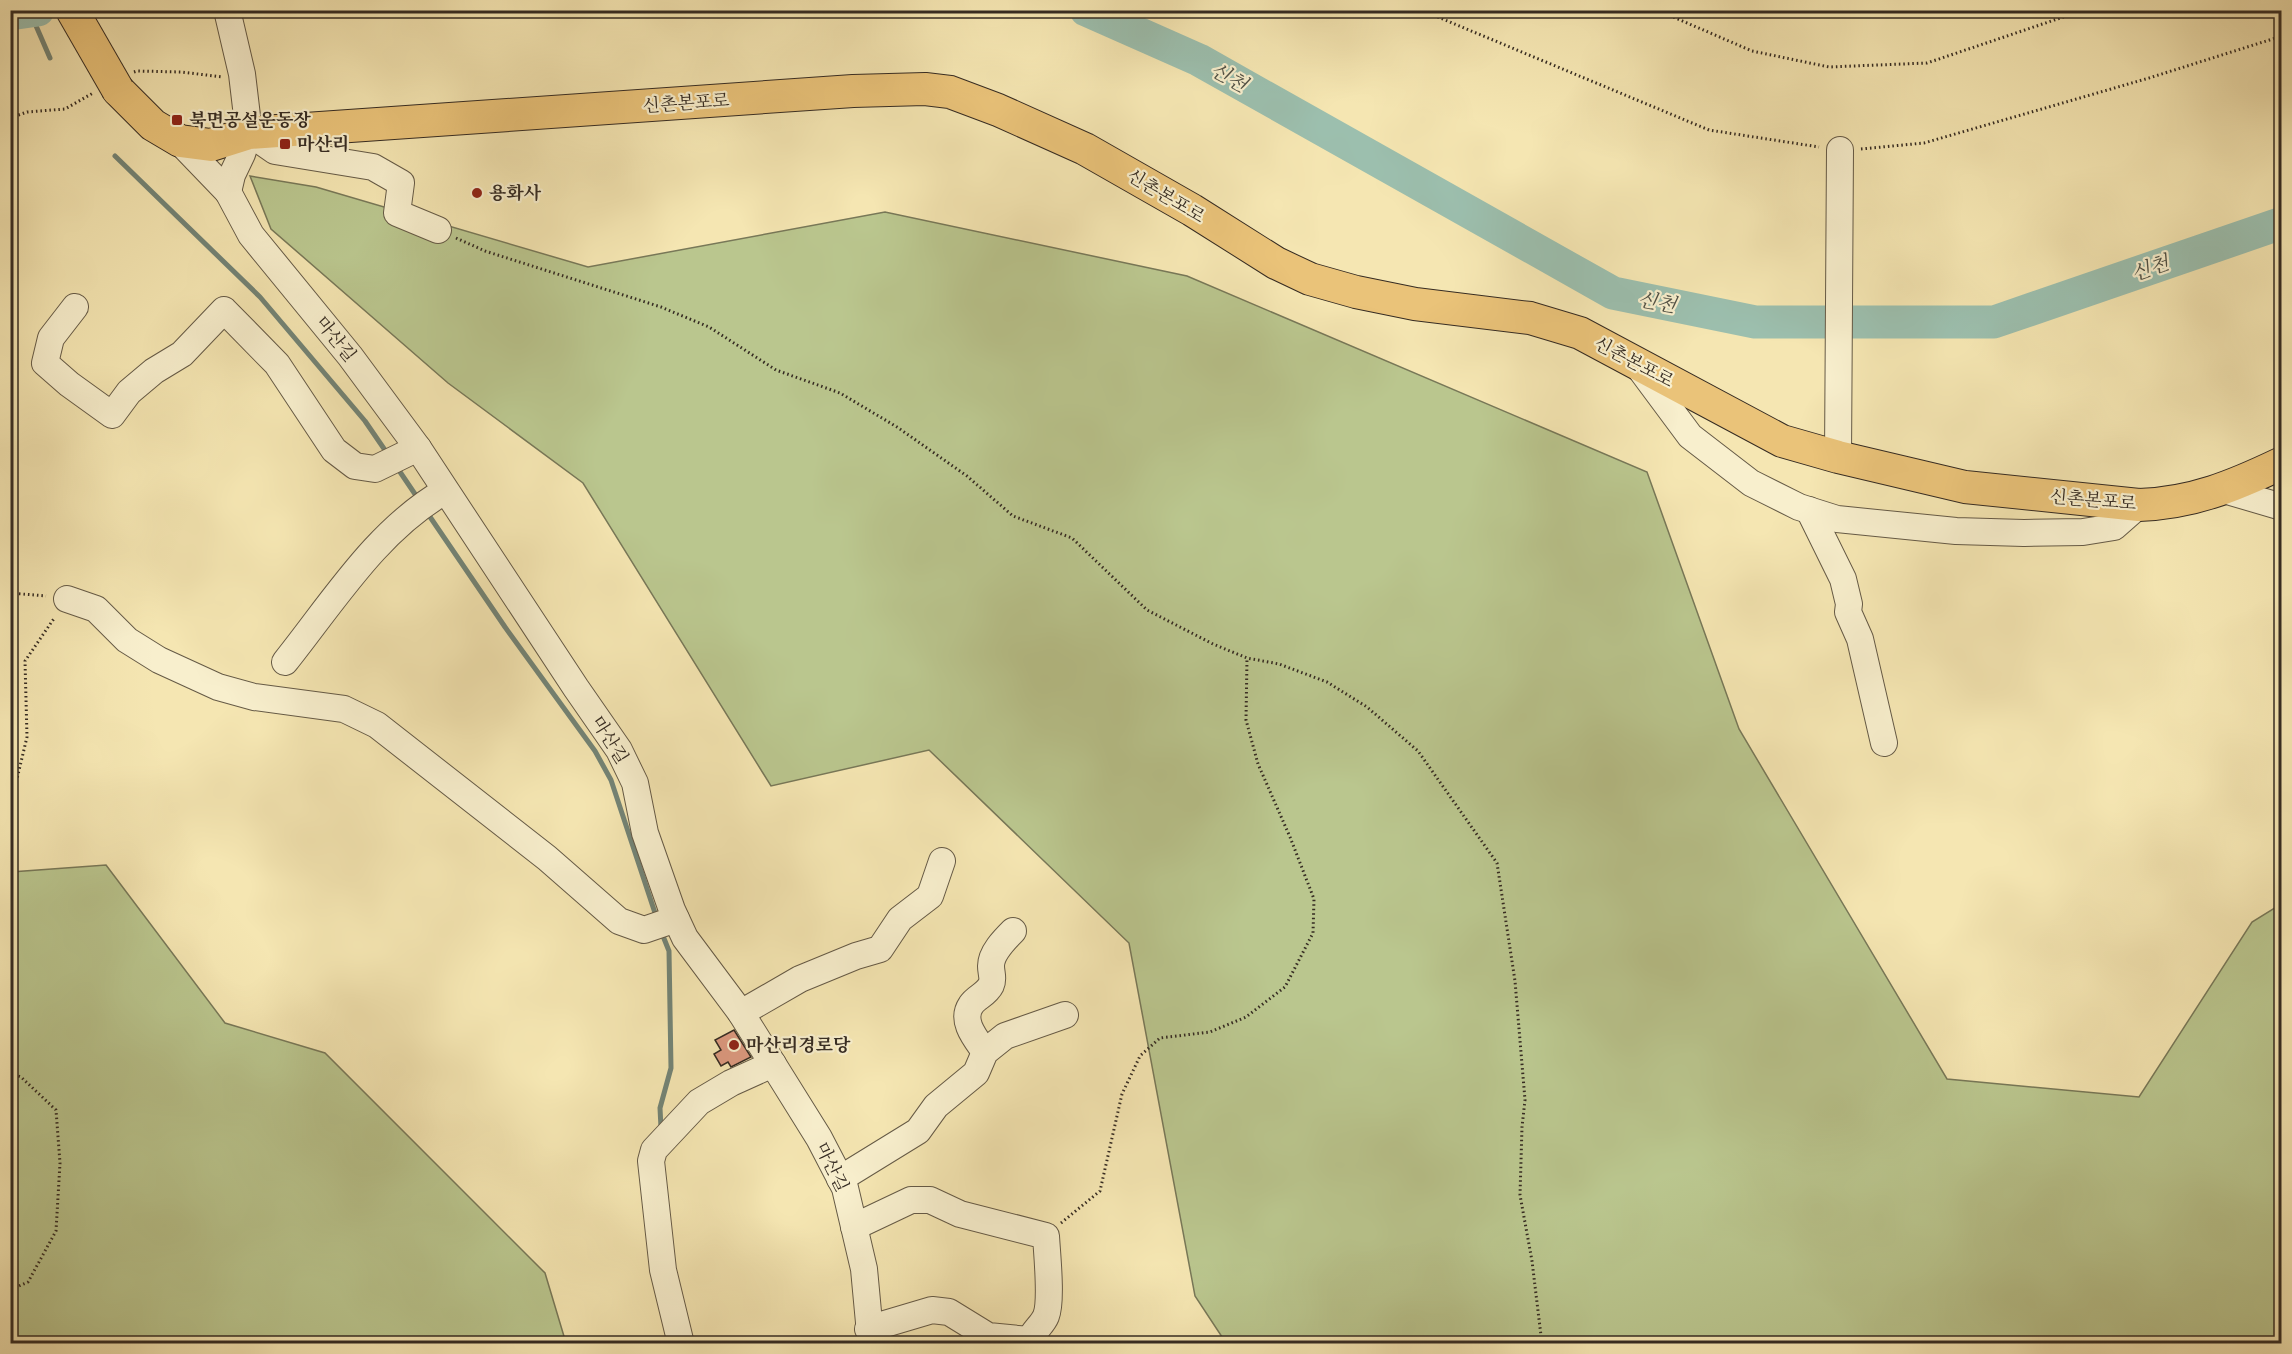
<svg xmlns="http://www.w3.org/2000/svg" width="2292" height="1354" viewBox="0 0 2292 1354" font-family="Alegreya,'Noto Serif KR',serif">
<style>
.green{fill:#bac68e;stroke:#787858;stroke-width:1.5}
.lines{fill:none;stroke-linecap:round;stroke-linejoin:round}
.stream{stroke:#738476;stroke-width:5}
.river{stroke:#9cbfae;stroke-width:33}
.building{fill:#dc997f;stroke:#352b22;stroke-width:1.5}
.minor-casing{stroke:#655a46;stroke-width:28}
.major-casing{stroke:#352b22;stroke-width:34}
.path{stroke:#352b22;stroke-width:3;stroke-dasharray:1.5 3;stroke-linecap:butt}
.minor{stroke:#f8efcd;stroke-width:26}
.major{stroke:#eac379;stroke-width:32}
.major-bridge-casing{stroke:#352b22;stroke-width:34;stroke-linecap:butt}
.major-bridge{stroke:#eac379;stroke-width:32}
.poi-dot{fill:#8f2418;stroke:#f8efcd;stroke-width:2}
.labels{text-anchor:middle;stroke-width:4.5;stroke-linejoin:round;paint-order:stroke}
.street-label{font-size:18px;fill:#352b22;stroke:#f8efcd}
.poi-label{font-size:18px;font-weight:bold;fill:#352b22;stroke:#f8efcd;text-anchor:start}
.water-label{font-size:20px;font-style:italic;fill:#4f5045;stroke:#f8efcd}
</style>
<rect width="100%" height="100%" fill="#f5e6b2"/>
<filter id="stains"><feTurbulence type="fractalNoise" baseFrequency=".00333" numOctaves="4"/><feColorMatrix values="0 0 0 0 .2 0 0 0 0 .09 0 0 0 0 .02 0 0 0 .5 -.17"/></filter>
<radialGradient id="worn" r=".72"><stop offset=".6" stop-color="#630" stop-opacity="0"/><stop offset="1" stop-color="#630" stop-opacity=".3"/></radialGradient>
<!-- green -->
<g class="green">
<path d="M250 176 316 187 588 267 885 212 1187 276 1647 472 1739 729 1947 1079 2139 1097 2252 922 2281 904V1343H1226L1195 1296 1129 943 929 750 771 786 583 483 448 383 271 229Z"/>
<path d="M106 865 225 1023 325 1053 545 1273 566 1343H11V872Z"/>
</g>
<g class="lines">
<!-- stream -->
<g class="stream">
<path d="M30 12 50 58"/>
<path d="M115 156 260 297 365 421 389 456"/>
<path d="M396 466 419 500"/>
<path d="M426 511 505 627 595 751 611 780 657 919"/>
<path d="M661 931 669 951 671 1068 660 1108 661 1128"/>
</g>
<!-- river -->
<g class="river">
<path d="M1086 10 1199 60 1613 293 1755 322H1994L2282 223"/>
<path d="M10 14 38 10"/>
</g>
</g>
<!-- building -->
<path class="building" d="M734 1030 751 1057 731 1067 728 1062 721 1066 714 1054 721 1050 715 1040Z"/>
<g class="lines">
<defs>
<g id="minor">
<path d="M249 133 275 151 373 167 401 183 397 213 438 230"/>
<path d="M177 139 228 192 232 175 242 154 249 133 242 74 227 10"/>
<path d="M228 192 251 235 350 356 418 448 576 688 619 750 635 783 645 833 672 910 685 938 741 1013 819 1138 845 1188 864 1269 871 1344"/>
<path d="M75 307 51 338 45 363 69 384 112 415 129 392 154 371 182 354 224 310 277 364 334 450 355 466 375 469 418 448"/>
<path d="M1638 366 1690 436 1751 483 1799 507 1837 519 1956 531 2024 533 2083 532 2114 527 2139 505"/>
<path d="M1838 457 1840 150"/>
<path d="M2224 490 2282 507"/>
<path d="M1809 510 1843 579 1849 604 1848 612 1860 639 1884 743"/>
<path d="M67 599 96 609 127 640 159 660 218 687 254 697 344 709 377 725 547 858 619 921 644 930 676 919"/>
<path d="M285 662C333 602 377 530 445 491"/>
<path d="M741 1013 800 979 856 956 880 949 900 919 930 896 942 861"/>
<path d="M985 1052C976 1039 960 1021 971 1005 976 997 986 995 991 985 994 979 991 973 991 966 991 953 1004 940 1013 931"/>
<path d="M840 1179 918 1131 936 1106 976 1073 985 1052 1005 1036 1065 1015"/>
<path d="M854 1227 911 1200H930L960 1214 1046 1236C1047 1254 1052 1301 1046 1316 1042 1326 1031 1332 1029 1344"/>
<path d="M868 1329 932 1310 949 1312 988 1336 1029 1340"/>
<path d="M681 1344 663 1270 651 1161 654 1150 699 1102 731 1083 773 1064"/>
</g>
<path id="major" d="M118 90 153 125 180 141 211 145 249 133 853 91 925 89 950 92 998 110 1085 149 1192 210 1276 263 1310 279 1356 292 1415 304 1530 318 1580 333 1782 441 1838 457 1965 487 2139 505C2193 503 2234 486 2282 463"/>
</defs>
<!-- minor casing -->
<use href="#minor" class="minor-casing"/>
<!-- major casing -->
<use href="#major" class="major-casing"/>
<!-- path -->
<g class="path">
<path d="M1421 10 1709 130 1819 147"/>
<path d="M1657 10 1752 51 1829 67 1927 63 2084 10"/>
<path d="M134 72 137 71 181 72 223 77"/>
<path d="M10 118 27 112 65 109 93 93"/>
<path d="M1861 149 1924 143 2149 78 2282 36"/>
<path d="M456 238 485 251 661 307 709 327 776 370 840 393 897 427 967 476 1013 516 1072 538 1147 610 1213 644 1247 658 1279 664 1327 682 1367 707 1418 751 1497 863 1515 981 1525 1100 1522 1127 1520 1195 1532 1261 1542 1344"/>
<path d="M10 593 46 596"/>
<path d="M10 808 27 737 25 661 55 617"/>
<path d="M10 1073 21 1077 56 1110 60 1163 56 1231 28 1282 10 1290"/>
<path d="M1061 1223 1100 1191 1122 1094 1140 1056 1160 1038 1210 1032 1246 1017 1285 987 1313 933 1314 899 1290 837 1258 764 1246 720 1247 658"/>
</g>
<!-- minor -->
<use href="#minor" class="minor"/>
<!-- major -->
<use href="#major" class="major"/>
<defs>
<path id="major-bridge" d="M72 10 118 90"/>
</defs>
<!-- major-bridge casing -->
<use href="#major-bridge" class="major-bridge-casing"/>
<!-- major-bridge -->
<use href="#major-bridge" class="major-bridge"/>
</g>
<!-- markers -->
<g class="poi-dot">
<rect x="171" y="114" width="12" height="12" rx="3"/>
<rect x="279" y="138" width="12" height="12" rx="3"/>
<circle cx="477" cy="193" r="6"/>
<circle cx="734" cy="1045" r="6"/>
</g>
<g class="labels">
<!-- street labels -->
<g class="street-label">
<text transform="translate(686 103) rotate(-4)" y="6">신촌본포로</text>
<text transform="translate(1166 196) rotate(31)" y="6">신촌본포로</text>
<text transform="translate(336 339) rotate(51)" y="6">마산길</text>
<text transform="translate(1634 362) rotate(28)" y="6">신촌본포로</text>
<text transform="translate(2093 500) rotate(5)" y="6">신촌본포로</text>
<text transform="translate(610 740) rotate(58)" y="6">마산길</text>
<text transform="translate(832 1167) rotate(64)" y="6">마산길</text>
</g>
<!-- poi labels -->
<g class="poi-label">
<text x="189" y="126">북면공설운동장</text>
<text x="297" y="150">마산리</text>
<text x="489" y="199">용화사</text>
<text x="746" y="1051">마산리경로당</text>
</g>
<!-- water labels -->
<g class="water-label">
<text transform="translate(1229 77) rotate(29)" y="7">신천</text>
<text transform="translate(2150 268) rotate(-19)" y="7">신천</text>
<text transform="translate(1657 302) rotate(11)" y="7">신천</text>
</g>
</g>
<!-- margin -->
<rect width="2292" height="1354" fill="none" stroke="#f5e6b2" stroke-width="36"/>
<rect x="12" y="12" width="2268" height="1330" fill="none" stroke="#352b22" stroke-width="3"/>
<rect x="18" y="18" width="2256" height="1318" fill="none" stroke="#352b22" stroke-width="1.5"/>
<rect width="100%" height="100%" filter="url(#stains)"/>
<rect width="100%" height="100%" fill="url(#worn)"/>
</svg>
